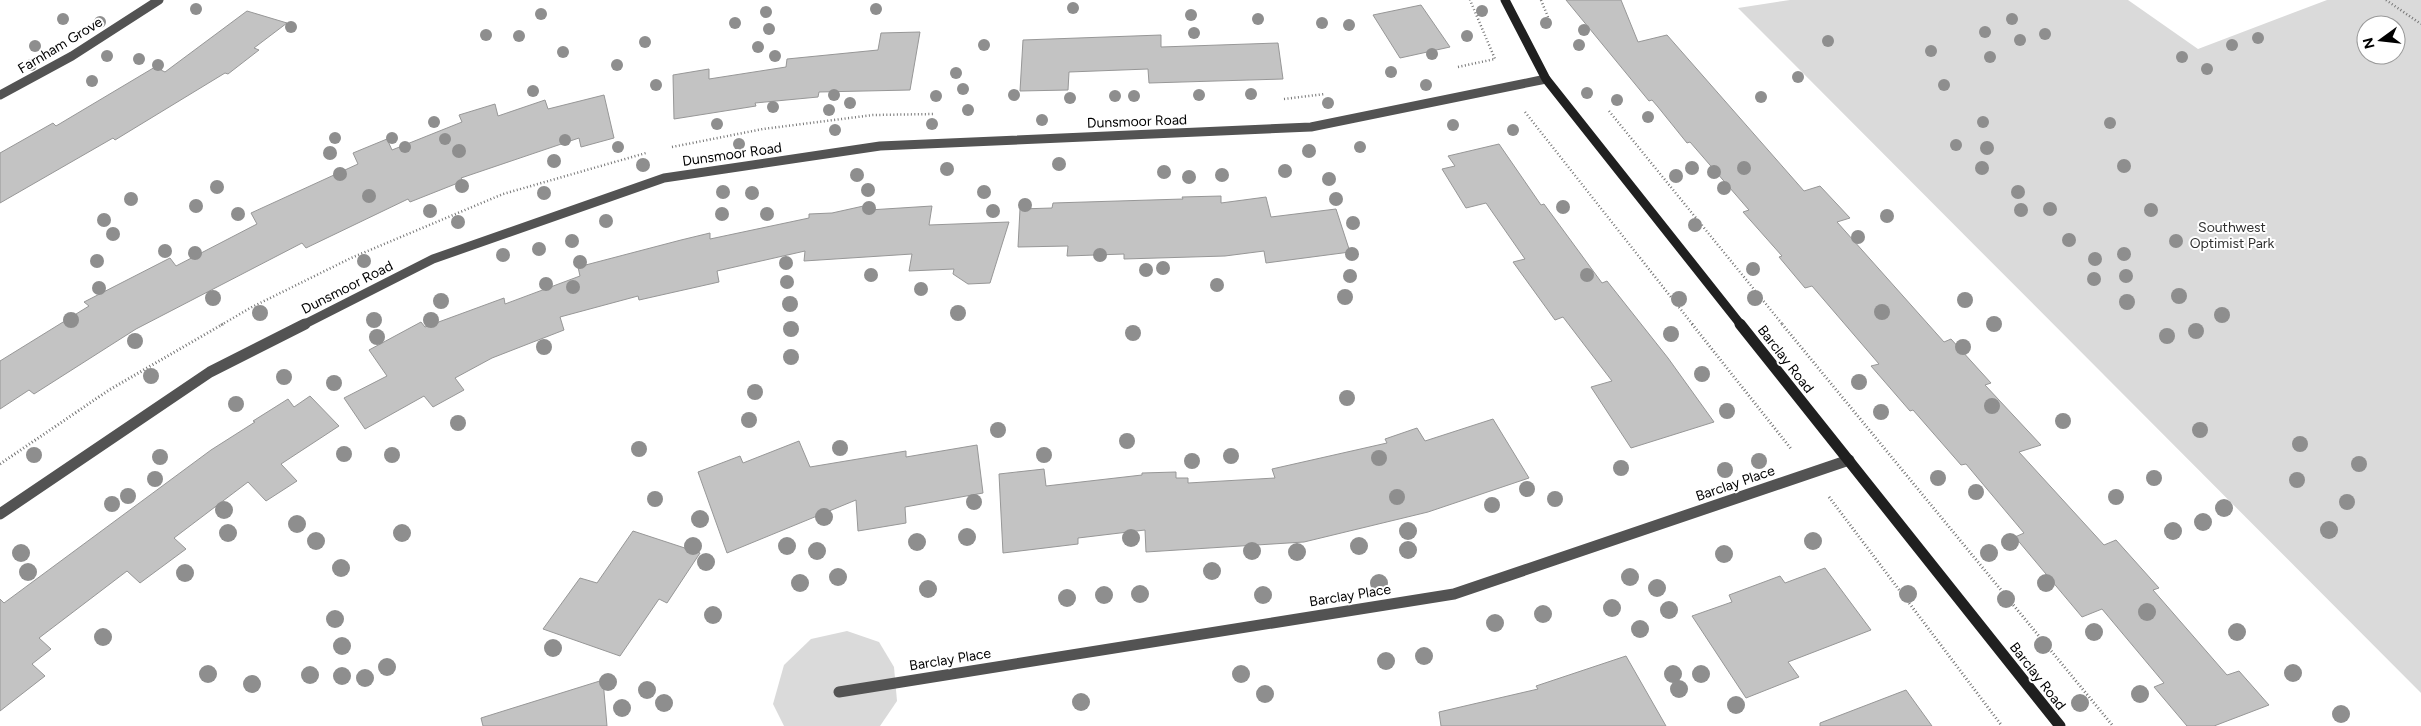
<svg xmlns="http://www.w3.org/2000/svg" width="2421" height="726" viewBox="0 0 2421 726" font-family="Figtree,sans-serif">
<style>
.green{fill:#dadada;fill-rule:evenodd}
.building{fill:#c3c3c3;stroke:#979797}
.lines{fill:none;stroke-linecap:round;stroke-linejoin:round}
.path-far1{stroke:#757575;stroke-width:2.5;stroke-dasharray:1 2.5;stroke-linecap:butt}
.path{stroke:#757575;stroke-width:3;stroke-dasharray:1 2.5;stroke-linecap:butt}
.street-far1{stroke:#535353;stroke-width:9}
.street{stroke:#535353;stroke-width:11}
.secondary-far1{stroke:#202020;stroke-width:9}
.secondary{stroke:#202020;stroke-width:11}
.tree{fill:#8e8e8e}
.labels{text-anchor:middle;stroke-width:4;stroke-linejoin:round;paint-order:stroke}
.street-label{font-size:14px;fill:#000;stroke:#fff}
.park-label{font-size:14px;fill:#313131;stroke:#fff}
</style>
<rect width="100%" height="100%" fill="#fff"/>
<!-- green -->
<g class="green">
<path d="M1790 0H2128L2198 49 2327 0H2421V693L1738 8ZM2366 25H2396V55H2366Z"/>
<path d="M847 631 879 642 894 667 897 701 880 726H784L773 704 784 665 811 639Z"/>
</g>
<!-- building -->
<g class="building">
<path d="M1566 0H1621L1638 42 1667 35 1804 191 1820 186 1850 218 1837 222 1944 342 1951 339 1991 383 1985 385 2041 445 2019 452 2104 545 2116 540 2159 588 2153 590 2227 675 2239 671 2269 705 2214 726H2187L2154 687 2164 683 2102 609 2082 617 2015 537 2024 533 1966 464 1961 465 1913 410 1910 411 1871 366 1879 364 1812 286 1805 288 1779 257 1782 256 1743 212 1749 210 1690 142 1687 143 1658 107 1652 100 1649 101Z"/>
<path d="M1421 5 1450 47 1400 58 1373 15Z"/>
<path d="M247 11 287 23 254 48 259 50 228 74 225 73 115 140 113 138 0 203V153L53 123 56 126 155 67 165 72Z"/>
<path d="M920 32 910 90 819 92 818 97 755 103 756 106 674 119 673 75 709 69V79L786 67 787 59 878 50 881 33Z"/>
<path d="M1161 35V47L1278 43 1283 79 1149 83 1148 69 1069 72 1068 90 1020 91 1023 40Z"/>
<path d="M604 95 614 138 581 147 579 138 461 178 463 181 410 202 408 199 306 248 302 243 136 329 34 394 29 390 0 409V361L89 306 84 302 170 258 176 266 257 224 251 213 358 164 353 153 387 139 392 150 462 122 459 115 495 104 498 116 545 100 548 109Z"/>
<path d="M1499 144 1541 205 1544 204 1602 283 1607 281 1668 358 1714 422 1631 448 1591 387 1612 381 1563 317 1555 320 1513 262 1525 259 1486 203 1466 208 1442 169 1455 166 1448 156Z"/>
<path d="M1221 196V203L1266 197 1271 217 1336 209 1350 252 1266 263 1264 251 1225 256 1124 259V254L1067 256 1068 246 1018 247 1020 209 1052 208 1053 203 1183 199 1182 197Z"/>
<path d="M868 205 869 210 932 206 929 225 1009 222 990 283 968 284 953 274 954 269 909 271 912 254 804 261 805 251 717 271 719 282 639 300 638 296 560 317 564 330 492 358 455 378 464 390 433 407 424 396 365 429 344 398 387 376 369 350 421 322 425 327 504 298 505 304 580 276 578 267 681 240 710 233V239L809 218V214L832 213Z"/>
<path d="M310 396 339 426 281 464 297 481 266 501 248 482 174 538 186 549 140 583 127 571 39 638 51 649 32 664 45 676 0 711V599L4 603 211 450 255 422 253 421 288 399 294 407Z"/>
<path d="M1493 419 1529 478 1428 512 1304 542 1146 552 1145 530 1078 538V544L1003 553 999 474 1044 469 1046 486 1142 475V473L1176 472V478H1188V483L1275 478 1272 469 1387 443 1385 439 1417 428 1425 441Z"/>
<path d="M799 441 810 467 906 451V457L977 445 983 493 905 507 906 523 858 531 856 500 727 553 698 472 740 456 743 463Z"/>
<path d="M633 531 700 553 667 603 659 599 620 656 543 629 580 578 597 583Z"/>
<path d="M1825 568 1871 630 1788 662 1799 677 1746 698 1692 616 1732 602 1729 595 1780 576 1785 583Z"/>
<path d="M1626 656 1666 726H1441L1439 712 1538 689 1536 686Z"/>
<path d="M603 680 607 726H483L481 718Z"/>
<path d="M1906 690 1932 726H1820V723Z"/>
</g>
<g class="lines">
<!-- path-far1 -->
<g class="path-far1">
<path d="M1541 0 1550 22"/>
<path d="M2386 0 2421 24"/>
<path d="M1458 67 1495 59 1470 0"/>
<path d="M1284 99 1325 94"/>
<path d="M1609 111 1783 325"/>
<path d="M1525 112 1693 325"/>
<path d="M672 147 763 129 873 115 935 114"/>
<path d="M221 325 252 307 351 258 503 194 646 153"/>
</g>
<!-- path -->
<g class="path">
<path d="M1692 324 1792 450"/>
<path d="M1782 324 2113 726"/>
<path d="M0 464 109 390 223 324"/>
<path d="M1829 497 2002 726"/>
</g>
<!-- street-far1 -->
<g class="street-far1">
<path d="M0 95 72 56 159 0"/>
<path d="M303 325 433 259 664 178 880 146 1311 127 1546 79"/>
</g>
<!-- street -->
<g class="street">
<path d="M0 514 210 372 305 324"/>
<path d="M839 692 1454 594 1849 460"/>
</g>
<!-- secondary-far1 -->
<path class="secondary-far1" d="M1505 0 1546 79 1741 325"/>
<!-- secondary -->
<path class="secondary" d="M1740 324 2060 726"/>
</g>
<!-- trees -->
<g class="tree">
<circle cx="1073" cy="8" r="6"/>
<circle cx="196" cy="9" r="6"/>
<circle cx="876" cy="9" r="6"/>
<circle cx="1482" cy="11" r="6"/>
<circle cx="766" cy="12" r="6"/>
<circle cx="541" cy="14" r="6"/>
<circle cx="1191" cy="15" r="6"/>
<circle cx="63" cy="19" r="6"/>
<circle cx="1258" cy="19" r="6"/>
<circle cx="2012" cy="19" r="6"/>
<circle cx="100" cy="22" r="6"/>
<circle cx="735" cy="23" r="6"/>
<circle cx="1322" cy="23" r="6"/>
<circle cx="1546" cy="23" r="6"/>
<circle cx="1349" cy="25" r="6"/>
<circle cx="291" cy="27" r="6"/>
<circle cx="769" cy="29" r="6"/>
<circle cx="1584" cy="30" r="6"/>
<circle cx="1985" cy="32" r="6"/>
<circle cx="1194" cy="33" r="6"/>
<circle cx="2045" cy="34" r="6"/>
<circle cx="486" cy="35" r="6"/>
<circle cx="519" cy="36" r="6"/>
<circle cx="1467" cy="36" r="6"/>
<circle cx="2258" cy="38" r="6"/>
<circle cx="2020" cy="40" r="6"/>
<circle cx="1828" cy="41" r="6"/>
<circle cx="645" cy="42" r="6"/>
<circle cx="984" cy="45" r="6"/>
<circle cx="1579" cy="45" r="6"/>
<circle cx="2232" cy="45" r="6"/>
<circle cx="35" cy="46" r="6"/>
<circle cx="758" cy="47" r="6"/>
<circle cx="1931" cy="51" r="6"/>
<circle cx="563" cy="52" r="6"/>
<circle cx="1432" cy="54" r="6"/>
<circle cx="107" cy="56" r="6"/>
<circle cx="775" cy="56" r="6"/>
<circle cx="1990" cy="57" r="6"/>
<circle cx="2182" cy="57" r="6"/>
<circle cx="139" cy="59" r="6"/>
<circle cx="31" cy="65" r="6"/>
<circle cx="158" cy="65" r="6"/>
<circle cx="617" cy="65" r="6"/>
<circle cx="2207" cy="69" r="6"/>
<circle cx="1391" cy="72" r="6"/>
<circle cx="956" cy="73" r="6"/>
<circle cx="1798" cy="77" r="6"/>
<circle cx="92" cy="81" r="6"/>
<circle cx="656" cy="85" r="6"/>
<circle cx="1426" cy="85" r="6"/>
<circle cx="1944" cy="85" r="6"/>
<circle cx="963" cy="89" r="6"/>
<circle cx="533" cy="91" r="6"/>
<circle cx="1587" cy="93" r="6"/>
<circle cx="1251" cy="94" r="6"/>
<circle cx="834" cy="95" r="6"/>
<circle cx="1014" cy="95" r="6"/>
<circle cx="1199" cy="95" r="6"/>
<circle cx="936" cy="96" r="6"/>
<circle cx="1115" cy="96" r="6"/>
<circle cx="1134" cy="96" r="6"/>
<circle cx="1761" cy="97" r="6"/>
<circle cx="1070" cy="98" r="6"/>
<circle cx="1617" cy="100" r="6"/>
<circle cx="850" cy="103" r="6"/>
<circle cx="1328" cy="103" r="6"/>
<circle cx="773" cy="107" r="6"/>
<circle cx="829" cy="110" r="6"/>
<circle cx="968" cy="110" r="6"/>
<circle cx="1648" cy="117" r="6"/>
<circle cx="1042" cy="120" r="6"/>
<circle cx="434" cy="122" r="6"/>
<circle cx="1983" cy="122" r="6"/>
<circle cx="2110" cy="123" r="6"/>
<circle cx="717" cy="124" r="6"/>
<circle cx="932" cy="124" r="6"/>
<circle cx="1453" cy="125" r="6"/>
<circle cx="835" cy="130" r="6"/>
<circle cx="1513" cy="130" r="6"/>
<circle cx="335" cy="138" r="6"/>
<circle cx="392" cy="138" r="6"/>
<circle cx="445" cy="139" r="6"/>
<circle cx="565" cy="140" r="6"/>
<circle cx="739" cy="144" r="6"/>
<circle cx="1956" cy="145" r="6"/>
<circle cx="405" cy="147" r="6"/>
<circle cx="618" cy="147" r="6"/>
<circle cx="1360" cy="147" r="6"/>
<circle cx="1987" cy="148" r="7"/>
<circle cx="459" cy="151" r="7"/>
<circle cx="1309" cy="151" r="7"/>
<circle cx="330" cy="153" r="7"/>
<circle cx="554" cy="161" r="7"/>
<circle cx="1059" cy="164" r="7"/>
<circle cx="643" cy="165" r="7"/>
<circle cx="2124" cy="166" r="7"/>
<circle cx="1692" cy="168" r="7"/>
<circle cx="1744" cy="168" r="7"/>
<circle cx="1982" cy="168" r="7"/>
<circle cx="947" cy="169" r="7"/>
<circle cx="1285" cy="171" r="7"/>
<circle cx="1164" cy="172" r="7"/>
<circle cx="1714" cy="172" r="7"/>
<circle cx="340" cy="174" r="7"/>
<circle cx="857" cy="175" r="7"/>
<circle cx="1222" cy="175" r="7"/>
<circle cx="1676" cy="176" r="7"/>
<circle cx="1189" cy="177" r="7"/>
<circle cx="1329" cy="179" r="7"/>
<circle cx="462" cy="186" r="7"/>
<circle cx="217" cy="187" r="7"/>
<circle cx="1724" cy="188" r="7"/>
<circle cx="868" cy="190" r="7"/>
<circle cx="723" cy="192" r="7"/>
<circle cx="984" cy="192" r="7"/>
<circle cx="2018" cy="192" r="7"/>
<circle cx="544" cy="193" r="7"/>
<circle cx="752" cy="193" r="7"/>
<circle cx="369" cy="196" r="7"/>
<circle cx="131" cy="199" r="7"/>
<circle cx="1336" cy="199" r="7"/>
<circle cx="1025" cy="205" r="7"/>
<circle cx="196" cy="206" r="7"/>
<circle cx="1563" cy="207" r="7"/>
<circle cx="869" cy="208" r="7"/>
<circle cx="2050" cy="209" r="7"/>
<circle cx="2021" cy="210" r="7"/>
<circle cx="2151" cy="210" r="7"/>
<circle cx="430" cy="211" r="7"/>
<circle cx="993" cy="211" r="7"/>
<circle cx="238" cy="214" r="7"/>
<circle cx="722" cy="214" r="7"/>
<circle cx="767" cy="214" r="7"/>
<circle cx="1887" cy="216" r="7"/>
<circle cx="104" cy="220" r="7"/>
<circle cx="606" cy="221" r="7"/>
<circle cx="458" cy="222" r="7"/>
<circle cx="1353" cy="223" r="7"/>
<circle cx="1695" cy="225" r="7"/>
<circle cx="113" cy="234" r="7"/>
<circle cx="1858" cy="237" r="7"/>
<circle cx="2069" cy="240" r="7"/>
<circle cx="572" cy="241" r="7"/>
<circle cx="2176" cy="241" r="7"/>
<circle cx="539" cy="249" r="7"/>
<circle cx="165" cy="251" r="7"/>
<circle cx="195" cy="253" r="7"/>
<circle cx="1352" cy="254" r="7"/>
<circle cx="2124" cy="254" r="7"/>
<circle cx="503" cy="255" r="7"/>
<circle cx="1100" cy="255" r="7"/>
<circle cx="2095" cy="259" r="7"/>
<circle cx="97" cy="261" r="7"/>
<circle cx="364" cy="261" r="7"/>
<circle cx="580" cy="262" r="7"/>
<circle cx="786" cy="263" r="7"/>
<circle cx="1163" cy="268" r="7"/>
<circle cx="1753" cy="269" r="7"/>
<circle cx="1146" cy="270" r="7"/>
<circle cx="871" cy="275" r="7"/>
<circle cx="1587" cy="275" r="7"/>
<circle cx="1350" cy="276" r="7"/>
<circle cx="2126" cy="276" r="7"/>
<circle cx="2094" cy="279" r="7"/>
<circle cx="787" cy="282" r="7"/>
<circle cx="546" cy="284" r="7"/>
<circle cx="1217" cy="285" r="7"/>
<circle cx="573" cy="287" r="7"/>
<circle cx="99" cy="288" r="7"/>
<circle cx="921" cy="289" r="7"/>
<circle cx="2179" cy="296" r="8"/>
<circle cx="1345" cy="297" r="8"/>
<circle cx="213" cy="298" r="8"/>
<circle cx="1755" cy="298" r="8"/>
<circle cx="1679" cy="299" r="8"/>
<circle cx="1965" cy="300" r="8"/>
<circle cx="441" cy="301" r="8"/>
<circle cx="2127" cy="302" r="8"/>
<circle cx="790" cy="304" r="8"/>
<circle cx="1882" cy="312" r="8"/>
<circle cx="260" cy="313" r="8"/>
<circle cx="958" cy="313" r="8"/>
<circle cx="2222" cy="315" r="8"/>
<circle cx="71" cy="320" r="8"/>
<circle cx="374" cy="320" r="8"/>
<circle cx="431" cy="320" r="8"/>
<circle cx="1994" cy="324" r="8"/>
<circle cx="791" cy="329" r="8"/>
<circle cx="2196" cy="331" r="8"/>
<circle cx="1133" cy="333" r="8"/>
<circle cx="1671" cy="334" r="8"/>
<circle cx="2167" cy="336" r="8"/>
<circle cx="377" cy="337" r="8"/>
<circle cx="135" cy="341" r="8"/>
<circle cx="544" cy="347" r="8"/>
<circle cx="1963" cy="347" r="8"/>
<circle cx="791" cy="357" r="8"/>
<circle cx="1702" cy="374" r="8"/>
<circle cx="151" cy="376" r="8"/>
<circle cx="284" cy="377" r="8"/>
<circle cx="1859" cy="382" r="8"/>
<circle cx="334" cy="383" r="8"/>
<circle cx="755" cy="392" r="8"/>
<circle cx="1347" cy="398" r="8"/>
<circle cx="236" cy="404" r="8"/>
<circle cx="1992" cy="406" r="8"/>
<circle cx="1727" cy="411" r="8"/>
<circle cx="1881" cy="412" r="8"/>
<circle cx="749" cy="420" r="8"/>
<circle cx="2063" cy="421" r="8"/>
<circle cx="458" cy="423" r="8"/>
<circle cx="998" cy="430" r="8"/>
<circle cx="2200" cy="430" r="8"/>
<circle cx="1127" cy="441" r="8"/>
<circle cx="2300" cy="444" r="8"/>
<circle cx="840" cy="448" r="8"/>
<circle cx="639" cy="449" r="8"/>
<circle cx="344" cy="454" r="8"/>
<circle cx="34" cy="455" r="8"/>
<circle cx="392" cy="455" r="8"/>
<circle cx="1044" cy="455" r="8"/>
<circle cx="1231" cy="456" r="8"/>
<circle cx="160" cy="457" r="8"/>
<circle cx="1379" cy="458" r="8"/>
<circle cx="1192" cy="461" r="8"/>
<circle cx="1759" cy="461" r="8"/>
<circle cx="2359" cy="464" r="8"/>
<circle cx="1621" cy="468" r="8"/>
<circle cx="1725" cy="470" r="8"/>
<circle cx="1938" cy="478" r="8"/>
<circle cx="2154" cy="478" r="8"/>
<circle cx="155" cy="479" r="8"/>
<circle cx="2297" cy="480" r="8"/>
<circle cx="1527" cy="489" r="8"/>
<circle cx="1976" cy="492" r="8"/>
<circle cx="128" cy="496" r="8"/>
<circle cx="1397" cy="497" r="8"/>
<circle cx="2116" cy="497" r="8"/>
<circle cx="655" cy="499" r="8"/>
<circle cx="1555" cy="499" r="8"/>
<circle cx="974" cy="502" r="8"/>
<circle cx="2347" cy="502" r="8"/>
<circle cx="112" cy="504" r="8"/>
<circle cx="1492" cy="505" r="8"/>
<circle cx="2224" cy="508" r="9"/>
<circle cx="224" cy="510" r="9"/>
<circle cx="824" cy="517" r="9"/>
<circle cx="700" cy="519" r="9"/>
<circle cx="2203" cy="522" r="9"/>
<circle cx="297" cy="524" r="9"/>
<circle cx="2329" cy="530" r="9"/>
<circle cx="1408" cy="531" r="9"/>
<circle cx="2173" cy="531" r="9"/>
<circle cx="228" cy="533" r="9"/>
<circle cx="402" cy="533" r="9"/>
<circle cx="967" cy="537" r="9"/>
<circle cx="1131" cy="538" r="9"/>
<circle cx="316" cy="541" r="9"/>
<circle cx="1813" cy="541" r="9"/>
<circle cx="917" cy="542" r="9"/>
<circle cx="2010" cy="542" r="9"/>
<circle cx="693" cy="546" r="9"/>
<circle cx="787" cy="546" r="9"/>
<circle cx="1359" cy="546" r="9"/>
<circle cx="1408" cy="550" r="9"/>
<circle cx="817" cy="551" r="9"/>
<circle cx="1252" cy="551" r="9"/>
<circle cx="1297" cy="552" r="9"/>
<circle cx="21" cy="553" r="9"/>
<circle cx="1989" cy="553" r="9"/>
<circle cx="1724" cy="554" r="9"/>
<circle cx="706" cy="562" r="9"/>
<circle cx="341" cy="568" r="9"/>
<circle cx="1212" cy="571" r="9"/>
<circle cx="28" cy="572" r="9"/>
<circle cx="185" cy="573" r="9"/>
<circle cx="838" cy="577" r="9"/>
<circle cx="1630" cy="577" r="9"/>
<circle cx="800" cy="583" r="9"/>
<circle cx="1379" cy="583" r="9"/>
<circle cx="2046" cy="583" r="9"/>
<circle cx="1657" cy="588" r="9"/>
<circle cx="928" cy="589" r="9"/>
<circle cx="1140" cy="594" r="9"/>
<circle cx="1908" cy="594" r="9"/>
<circle cx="1104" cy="595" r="9"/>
<circle cx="1263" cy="595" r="9"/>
<circle cx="1067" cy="598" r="9"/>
<circle cx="2006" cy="599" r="9"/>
<circle cx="1612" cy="608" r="9"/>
<circle cx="1669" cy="610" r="9"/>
<circle cx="2147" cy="612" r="9"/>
<circle cx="1543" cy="614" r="9"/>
<circle cx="713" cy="615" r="9"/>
<circle cx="335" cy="619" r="9"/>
<circle cx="1495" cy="623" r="9"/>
<circle cx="1640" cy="629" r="9"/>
<circle cx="2094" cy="632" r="9"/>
<circle cx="2237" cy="632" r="9"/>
<circle cx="103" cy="637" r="9"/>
<circle cx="2043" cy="645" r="9"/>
<circle cx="342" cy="646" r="9"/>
<circle cx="553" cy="648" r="9"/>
<circle cx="1424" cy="656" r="9"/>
<circle cx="1386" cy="661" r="9"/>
<circle cx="387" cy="667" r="9"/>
<circle cx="2293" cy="673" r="9"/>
<circle cx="208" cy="674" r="9"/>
<circle cx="1241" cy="674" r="9"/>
<circle cx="1673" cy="674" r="9"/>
<circle cx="1701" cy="674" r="9"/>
<circle cx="310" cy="675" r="9"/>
<circle cx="342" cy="676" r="9"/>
<circle cx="365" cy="678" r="9"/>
<circle cx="608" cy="682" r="9"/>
<circle cx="252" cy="684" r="9"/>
<circle cx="1679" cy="689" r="9"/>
<circle cx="647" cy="690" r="9"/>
<circle cx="1265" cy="694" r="9"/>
<circle cx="2140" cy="694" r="9"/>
<circle cx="1081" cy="702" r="9"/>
<circle cx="664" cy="703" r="9"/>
<circle cx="2080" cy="703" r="9"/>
<circle cx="1736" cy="705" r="9"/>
<circle cx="622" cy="708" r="9"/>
<circle cx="2341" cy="714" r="9"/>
</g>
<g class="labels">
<!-- street labels -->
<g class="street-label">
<text transform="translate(60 45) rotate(-31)" y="5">Farnham Grove</text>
<text transform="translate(1137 121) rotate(-2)" y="5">Dunsmoor Road</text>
<text transform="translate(732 154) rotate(-8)" y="5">Dunsmoor Road</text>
<text transform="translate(347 287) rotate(-27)" y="5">Dunsmoor Road</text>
<text transform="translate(1786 359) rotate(52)" y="5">Barclay Road</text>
<text transform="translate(1735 483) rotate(-19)" y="5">Barclay Place</text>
<text transform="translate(1350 595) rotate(-9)" y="5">Barclay Place</text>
<text transform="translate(950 659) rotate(-9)" y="5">Barclay Place</text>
<text transform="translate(2038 676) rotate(52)" y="5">Barclay Road</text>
</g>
<!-- park labels -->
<g class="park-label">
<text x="2232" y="232">Southwest<tspan x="2232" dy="16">Optimist Park</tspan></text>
</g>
</g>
<!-- north arrow -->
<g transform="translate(2381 40) rotate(255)"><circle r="24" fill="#ffffff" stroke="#999999"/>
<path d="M0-4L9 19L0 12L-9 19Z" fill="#000000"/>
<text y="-8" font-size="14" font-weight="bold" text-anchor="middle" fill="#000000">N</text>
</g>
</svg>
